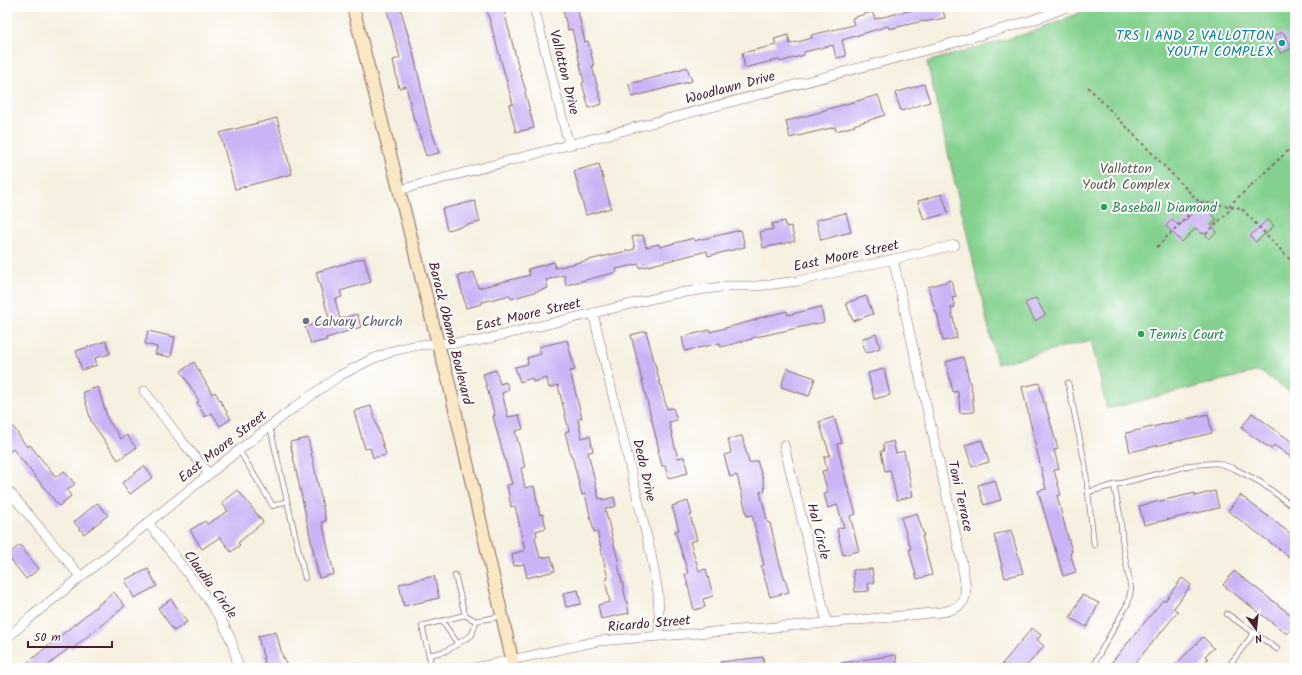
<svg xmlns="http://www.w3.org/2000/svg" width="1302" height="675" viewBox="0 0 1302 675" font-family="Kalam,sans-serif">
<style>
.green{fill:#84d18f;stroke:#67785d}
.building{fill:#cab4f5}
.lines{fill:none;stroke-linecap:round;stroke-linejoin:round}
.service-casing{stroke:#87686a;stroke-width:6}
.minor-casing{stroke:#87686a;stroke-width:10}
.secondary-casing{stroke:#87686a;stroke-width:14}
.path{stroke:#87686a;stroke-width:2;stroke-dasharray:3 3;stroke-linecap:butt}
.service{stroke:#fff;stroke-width:4.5}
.minor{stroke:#fff;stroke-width:9}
.secondary{stroke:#fae7c3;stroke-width:12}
.culture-dot{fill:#0f9aa8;stroke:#fff;stroke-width:1.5}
.leisure-dot{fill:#2e9e5b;stroke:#fff;stroke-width:1.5}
.worship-dot{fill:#6b7280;stroke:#fff;stroke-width:1.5}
.labels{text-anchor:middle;stroke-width:4;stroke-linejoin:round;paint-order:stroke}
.culture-label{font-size:14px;fill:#0d838f;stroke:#fff;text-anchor:end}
.street-label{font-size:14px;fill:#4a1f2b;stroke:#fff}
.park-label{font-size:14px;fill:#5e5d4e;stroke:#fff}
.leisure-label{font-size:14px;fill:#27864d;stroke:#fff;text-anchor:start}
.worship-label{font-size:14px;fill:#5b616d;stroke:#fff;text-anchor:start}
</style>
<rect width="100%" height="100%" fill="#fff"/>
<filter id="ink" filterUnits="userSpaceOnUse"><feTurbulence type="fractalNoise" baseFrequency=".025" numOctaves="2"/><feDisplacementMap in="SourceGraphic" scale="8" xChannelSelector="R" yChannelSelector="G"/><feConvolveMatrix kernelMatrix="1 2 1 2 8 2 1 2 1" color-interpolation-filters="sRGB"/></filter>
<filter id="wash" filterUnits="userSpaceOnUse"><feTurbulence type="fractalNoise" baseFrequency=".012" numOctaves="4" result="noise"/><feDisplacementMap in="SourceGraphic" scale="16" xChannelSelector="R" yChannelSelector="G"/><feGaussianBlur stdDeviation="0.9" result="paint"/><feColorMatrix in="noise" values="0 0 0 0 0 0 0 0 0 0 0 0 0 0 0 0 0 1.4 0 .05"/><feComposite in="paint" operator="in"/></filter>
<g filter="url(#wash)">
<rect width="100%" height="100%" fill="#f7f0e0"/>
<!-- green -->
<path class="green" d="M1093 7H1295V395L1259 371 1107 409 1091 340 997 364 927 62 1028 33 1046 27Z"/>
<g id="blocks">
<!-- building -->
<g class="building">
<path d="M386 7H400L413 52 430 125 439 153 426 156 415 121H414L406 86 399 88 393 60 400 58Z"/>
<path d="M486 7H503L519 69 526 91 525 92 534 128 516 132 509 105 513 104Z"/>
<path d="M577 7 585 42 588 41 594 66H592L602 104 589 108 582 83 584 82 572 29 568 30 563 11Z"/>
<path d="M924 7H942L945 18 924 22 923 21 889 29 888 26 842 40 846 56 836 58 833 45 804 52V55L780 62 779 59 745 68 742 53 776 45 774 39 788 35 790 44 812 38 811 35 854 25 852 18 872 12 875 19Z"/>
<path d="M1283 32 1292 48 1281 54 1272 37Z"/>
<path d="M687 67 692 81 632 97 629 84 661 76V75Z"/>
<path d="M924 84 930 102 901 111 895 93Z"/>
<path d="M878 95 885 115 854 125 855 126 836 131 835 127 790 138 786 121 821 112V111Z"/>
<path d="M277 118 292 174 235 189 220 133Z"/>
<path d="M599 164 611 208 586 215 574 171Z"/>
<path d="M942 194 948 213 924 220 918 201Z"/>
<path d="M475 201 480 222 447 230 442 209Z"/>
<path d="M1202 204 1217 220 1211 225 1217 232 1209 239 1203 232 1202 234 1196 228 1182 242 1166 226 1172 219 1179 226Z"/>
<path d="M846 213 851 232 821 240 816 220Z"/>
<path d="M1268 219 1274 226 1256 242 1250 236Z"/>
<path d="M785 221 786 227 791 226 795 241 763 248 760 232 773 229 772 224Z"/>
<path d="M741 230 745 247 708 256 707 251 640 268 639 264 616 269 617 272 566 285 564 275 546 280 548 288 511 299 510 295 482 302V304L466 308 458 276 474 272 478 288 530 275 528 269 554 262 555 268 635 249 632 237 643 235 646 247 659 244 660 247 694 238V241Z"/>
<path d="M364 258 371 282 340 291 342 297 335 299 340 319 357 314 361 327 326 338 327 340 311 344 305 327 328 320 329 318 316 272Z"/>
<path d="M951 280 956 297 952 298 955 307 951 308 957 338 943 341 937 313H936L928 287Z"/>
<path d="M866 296 873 314 853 321 846 303Z"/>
<path d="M1036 298 1045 315 1035 321 1025 303Z"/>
<path d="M821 307 824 322 752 338V339L721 347 720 343 685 351 682 337 710 330V332L756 320V319L787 311 788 315Z"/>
<path d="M148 331 175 337 171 357 155 354 157 347 145 344Z"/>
<path d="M646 331 667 409 673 408 677 420 669 422 675 447 678 458 684 457 688 473 668 478 665 466H662L658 450H659L631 335Z"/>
<path d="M876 334 880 348 866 353 861 339Z"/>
<path d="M567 340 575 370 570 371 582 418 578 419 582 438 590 436 593 451 588 452 599 499 602 498 603 500 614 497 616 506 605 509 619 564H618L629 613 601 619 598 605 610 602 605 580 608 579 597 531 594 532 585 494 582 495 572 456H571L565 432 569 431 558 385 549 388 547 378 533 382 532 378 520 382 515 367 528 364 527 358 541 354 539 347Z"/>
<path d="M106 341 110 354 95 358 97 365 82 370 76 351Z"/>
<path d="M963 357 972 391 974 412 960 413 958 391 953 392 946 362Z"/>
<path d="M194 362 212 394 215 392 231 419 220 426 212 413 205 417 197 402 199 401 181 371Z"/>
<path d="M787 368 815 378 809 396 781 387Z"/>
<path d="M884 369 890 395 874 399 868 373Z"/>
<path d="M496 370 500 384 506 382 509 390 502 393 508 417 519 415 523 429 515 431 525 467 521 468 525 488 534 486 540 515 543 514 546 528 536 531 537 536 535 537 540 558 551 556 555 571 527 578 524 564 514 566 512 554 525 550 515 506 511 507 507 485 512 484 498 435 493 416H495L483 374Z"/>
<path d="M1039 383 1044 403H1045L1058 449 1054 450 1059 469 1054 470 1061 495 1057 496 1072 552 1070 553 1076 572 1063 576 1038 491 1046 489 1022 387Z"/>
<path d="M98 387 108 420 121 439 127 435 136 448 118 460 91 421 83 392Z"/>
<path d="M371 406 386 455 373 458 370 448 365 449 354 411Z"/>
<path d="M1252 413 1295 444V460L1274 445 1271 449 1241 428Z"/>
<path d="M1208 414 1212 433 1130 452 1126 433Z"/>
<path d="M834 417 842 443 837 444 846 481 856 514 850 516 859 551 843 555 837 529 844 527 837 505 828 508 824 494 828 493 822 471 827 470 824 457 830 455 819 422Z"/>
<path d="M7 418 27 447 30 445 56 477 64 471 75 484 67 490 71 496 59 506 13 449 7 453Z"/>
<path d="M742 436 749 463 757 461 763 479 765 491 760 492 768 523H770L779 561 789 592 770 597 761 566 764 565 752 515 747 516 737 475 730 477 724 455 731 453 728 439Z"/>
<path d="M308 438 326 521 322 522 334 574 319 578 290 442Z"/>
<path d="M982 440 989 462 972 467 965 445Z"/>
<path d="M893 441 896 453 904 451 913 496 897 500 890 470 885 471 881 451H884L883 444Z"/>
<path d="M144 466 153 477 130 494 122 483Z"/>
<path d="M995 480 1001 500 984 505 978 485Z"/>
<path d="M238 490 263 522 238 543 240 545 231 552 220 537 202 549 190 530 205 521 207 524 228 511 222 503Z"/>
<path d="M1215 491 1219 508 1144 525 1139 506 1195 493V496Z"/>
<path d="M1240 495 1295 537V561L1228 511Z"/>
<path d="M688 501 692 515H690L697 540 690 542 699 571 706 569 713 596 703 599 705 607 694 610 685 574 688 573 675 531 679 530 672 506Z"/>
<path d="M97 503 108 515 84 534 74 522Z"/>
<path d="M917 513 924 536H922L932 575 917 579 909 550 911 549 901 518Z"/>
<path d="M1011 530 1023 573 1005 578 994 535Z"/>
<path d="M20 545 39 569 26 579 7 555Z"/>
<path d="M148 569 157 586 134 598 125 580Z"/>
<path d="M872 569 874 583H868L869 591 855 592 853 570Z"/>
<path d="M1234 571 1295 618V624L1287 634 1223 585Z"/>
<path d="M434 576 439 598 404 606 399 584Z"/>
<path d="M1182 578 1191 585 1174 608 1178 612 1131 668H1107L1163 600 1165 601Z"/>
<path d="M578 590 581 604 566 607 563 593Z"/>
<path d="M114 592 125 606 72 649 70 647 45 668H21Z"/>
<path d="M1082 595 1099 603 1087 627 1070 618Z"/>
<path d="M171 599 187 622 174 631 158 608Z"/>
<path d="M1032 628 1041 635 1037 640 1044 646 1025 668H1007L1002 664Z"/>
<path d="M276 632 283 658 284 657 287 668H266L258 636Z"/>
<path d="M1203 637 1214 648 1205 656 1208 659 1199 668H1172Z"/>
<path d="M896 655 897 668H842L841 663Z"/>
<path d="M763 657 764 668H720V662Z"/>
</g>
</g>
</g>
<g filter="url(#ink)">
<use href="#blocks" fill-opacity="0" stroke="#87686a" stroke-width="1"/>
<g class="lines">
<defs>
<g id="service">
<path d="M1068 383 1085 464 1088 492"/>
<path d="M270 427 305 578"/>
<path d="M239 450 273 506 287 501"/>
<path d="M1094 545 1088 492 1191 465 1217 463 1233 468 1260 482 1295 508"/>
<path d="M455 575 465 615"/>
<path d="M1227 614 1277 649"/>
<path d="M442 621 458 644"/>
<path d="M429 655 446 651 472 635 476 621"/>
<path d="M432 668 422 626 465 615 476 621 502 616"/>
<path d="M1094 668 1096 660 1128 603 1131 589 1123 546 1120 515 1114 485"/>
<path d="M1227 668 1254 633"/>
</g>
<g id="minor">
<path d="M534 7 569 145"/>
<path d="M399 190 949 44 1033 20 1067 7"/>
<path d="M593 313 651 554 658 593 660 636"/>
<path d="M144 391 182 441 209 474"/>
<path d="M784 445 827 623"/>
<path d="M7 489 81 577"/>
<path d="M148 523 204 594 221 619 231 640 239 668"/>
<path d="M7 638 32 616 239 450 295 407 339 376 370 360 396 350 418 345 478 341 672 294 728 286H757L798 281 955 245"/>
<path d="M475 668 598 641 827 623 942 612C975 606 965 589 962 563L893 259"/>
</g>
<path id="secondary" d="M353 7 438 344 448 379 514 668"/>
</defs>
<!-- service casing -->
<use href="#service" class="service-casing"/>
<!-- minor casing -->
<use href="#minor" class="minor-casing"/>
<!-- secondary casing -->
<use href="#secondary" class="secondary-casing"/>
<!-- path -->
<g class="path">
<path d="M1288 7 1295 20"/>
<path d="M1088 87 1199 202 1241 208 1295 265"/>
<path d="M1229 206 1295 144"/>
<path d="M1206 234 1233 207"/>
<path d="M1157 247 1201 202"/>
</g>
<!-- service -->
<use href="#service" class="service"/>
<!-- minor -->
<use href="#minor" class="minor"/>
<!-- secondary -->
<use href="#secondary" class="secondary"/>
</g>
</g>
<!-- markers -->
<circle class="culture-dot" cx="1282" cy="43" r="4"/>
<g class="leisure-dot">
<circle cx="1104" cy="207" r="4"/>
<circle cx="1141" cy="334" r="4"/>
</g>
<circle class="worship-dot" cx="306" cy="321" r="4"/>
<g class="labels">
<!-- culture labels -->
<g class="culture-label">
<text x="1274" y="40">TRS 1 AND 2 VALLOTTON<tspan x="1274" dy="16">YOUTH COMPLEX</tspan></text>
</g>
<!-- street labels -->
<g class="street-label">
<text transform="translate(565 72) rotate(76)" y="5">Vallotton Drive</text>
<text transform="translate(730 87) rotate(-15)" y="5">Woodlawn Drive</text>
<text transform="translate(846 255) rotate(-12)" y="5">East Moore Street</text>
<text transform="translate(528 314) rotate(-13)" y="5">East Moore Street</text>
<text transform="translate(451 333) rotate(76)" y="5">Barack Obama Boulevard</text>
<text transform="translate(222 446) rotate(-38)" y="5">East Moore Street</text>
<text transform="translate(645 470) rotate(77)" y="5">Dedo Drive</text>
<text transform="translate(961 496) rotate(77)" y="5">Toni Terrace</text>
<text transform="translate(819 531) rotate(76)" y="5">Hal Circle</text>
<text transform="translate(211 584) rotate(54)" y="5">Claudia Circle</text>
<text transform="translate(649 623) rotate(-5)" y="5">Ricardo Street</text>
</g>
<!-- park labels -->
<g class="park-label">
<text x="1126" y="173">Vallotton<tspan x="1126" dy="16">Youth Complex</tspan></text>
</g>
<!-- leisure labels -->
<g class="leisure-label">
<text x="1112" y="212">Baseball Diamond</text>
<text x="1149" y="339">Tennis Court</text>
</g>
<!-- worship labels -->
<g class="worship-label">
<text x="314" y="326">Calvary Church</text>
</g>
</g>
<!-- margin -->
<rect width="1302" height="675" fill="none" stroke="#fff" stroke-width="24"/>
<!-- north arrow -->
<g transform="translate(1256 629) rotate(165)" stroke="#ffffff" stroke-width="3" paint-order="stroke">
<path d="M0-3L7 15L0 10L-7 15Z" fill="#4a1f2b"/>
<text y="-6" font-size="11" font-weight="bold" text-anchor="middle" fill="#4a1f2b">N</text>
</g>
<!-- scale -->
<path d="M28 641v6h84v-6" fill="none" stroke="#4a1f2b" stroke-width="2"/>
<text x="34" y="641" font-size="12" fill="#4a1f2b" stroke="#ffffff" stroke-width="3" paint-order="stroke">50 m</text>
</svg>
